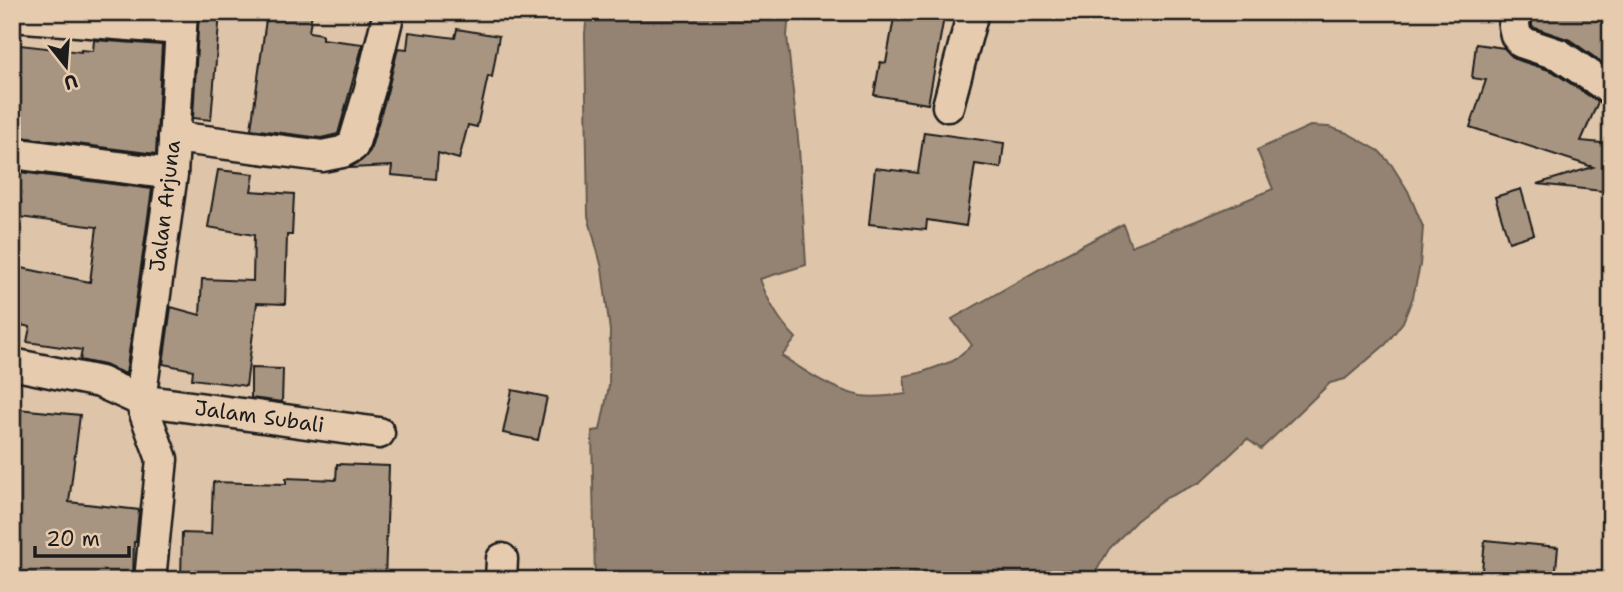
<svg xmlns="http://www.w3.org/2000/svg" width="1623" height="592" viewBox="0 0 1623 592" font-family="'Shantell Sans',sans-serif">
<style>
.water{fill:#948372;stroke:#645a50;stroke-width:2}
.building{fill:#a89581;stroke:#1c1c1c;stroke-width:2}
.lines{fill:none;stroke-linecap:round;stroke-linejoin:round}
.minor-casing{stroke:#1c1c1c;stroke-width:35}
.minor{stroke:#e6cbae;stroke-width:30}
.labels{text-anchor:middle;stroke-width:6;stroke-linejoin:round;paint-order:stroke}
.street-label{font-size:21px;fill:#1c1c1c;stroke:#e6cbae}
</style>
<rect width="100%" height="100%" fill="#dec4a8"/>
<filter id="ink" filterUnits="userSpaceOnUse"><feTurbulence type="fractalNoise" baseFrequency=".0143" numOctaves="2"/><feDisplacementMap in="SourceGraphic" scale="14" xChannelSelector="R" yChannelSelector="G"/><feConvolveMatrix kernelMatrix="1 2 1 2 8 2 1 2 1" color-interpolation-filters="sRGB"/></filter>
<g filter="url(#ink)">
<!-- water -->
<path class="water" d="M587 12H789L787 36 799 148 806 265 760 279C768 302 779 321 796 338L782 356C806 372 832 390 861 396 876 398 891 396 906 394L904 376 920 373 953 361 972 345 952 319 1066 254 1123 224 1131 246 1196 221 1273 189 1257 150 1310 126 1329 127 1347 133 1379 151 1391 164 1408 191 1423 227 1420 265 1413 297 1403 322 1386 344 1345 379 1330 383 1261 449 1247 439 1201 482 1166 498 1136 521 1109 549 1091 580H595L592 431 600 430 609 386 610 331 602 268 588 216 585 34Z"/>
<!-- building -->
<g class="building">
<path d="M199 12H220L211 120 193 118Z"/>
<path d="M267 12H312L309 32 322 34V39L363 44 338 134 321 138 251 129Z"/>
<path d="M895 12H945L928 104 874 95 880 62 886 63Z"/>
<path d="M1532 12H1559L1611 17V69L1570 40 1532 27Z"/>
<path d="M457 29 499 36 492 77 488 76 477 127 468 125 459 159 438 153 436 179 391 175 392 166 349 168 361 161 370 151 387 93 398 48 407 49 409 32 455 38Z"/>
<path d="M94 40 162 45 156 154 21 137 12 100V44L81 52V50L93 51Z"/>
<path d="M1476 44 1504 48 1515 59 1552 71 1598 102 1581 141 1611 144V192L1537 184 1593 167 1470 127 1486 80 1472 78Z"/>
<path d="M924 132 1004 143 1001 168 975 164 966 226 927 220 926 230 869 224 875 168 918 173Z"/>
<path d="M218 170 254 174 251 191 294 194 292 235H287L285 304 257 303 246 386 192 379 193 370 163 364 171 307 200 315 202 279 253 281 254 235 208 227Z"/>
<path d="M12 171 152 189 126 374 104 365 80 360 82 350 27 342 30 327 12 323V266L90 282 97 227 19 217 21 201 12 200Z"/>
<path d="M1521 189 1534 234 1509 242 1495 197Z"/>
<path d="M251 368 283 369 282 402 251 398Z"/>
<path d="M512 390 547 397 538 440 503 433Z"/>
<path d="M17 409 80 415 69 502 139 510 136 542H134L133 580H12V447Z"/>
<path d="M337 464 389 466 385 580H181L182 533 211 534 213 482 286 484V478L336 480Z"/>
<path d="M1485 540 1558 547 1555 580H1481Z"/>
</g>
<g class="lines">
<defs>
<g id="minor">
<path id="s1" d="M182 12 172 174 140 400 379 433"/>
<path d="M1515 12 1514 26 1516 35 1521 42 1560 55 1611 90"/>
<path d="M12 16 181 29"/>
<path d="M948 106 973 12"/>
<path d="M174 137 322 156 342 152 353 146 370 89 389 12"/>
<path d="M12 153 172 174"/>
<path d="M12 364 100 382 140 400 162 459 150 580"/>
<path d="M501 580 502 559"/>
</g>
</defs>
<!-- minor casing -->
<use href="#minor" class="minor-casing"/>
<!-- minor -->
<use href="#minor" class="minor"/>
</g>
</g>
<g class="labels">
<!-- street labels -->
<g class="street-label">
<text transform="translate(165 206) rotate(-83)" y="7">Jalan Arjuna</text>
<text dy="7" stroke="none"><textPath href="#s1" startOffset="511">Jalam Subali</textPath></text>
</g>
</g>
<!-- margin -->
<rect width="1623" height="592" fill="none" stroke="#e6cbae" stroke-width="42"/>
<rect x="21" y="21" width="1581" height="550" fill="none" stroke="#1c1c1c" stroke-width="2.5" filter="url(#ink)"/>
<!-- north arrow -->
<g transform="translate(66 66) rotate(163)" stroke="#e6cbae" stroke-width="5" paint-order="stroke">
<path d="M0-5L12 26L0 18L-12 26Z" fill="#1c1c1c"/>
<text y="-10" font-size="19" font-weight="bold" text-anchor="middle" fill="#1c1c1c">U</text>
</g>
<!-- scale -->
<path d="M35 546v10h94v-10" fill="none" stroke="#1c1c1c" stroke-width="3.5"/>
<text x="46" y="546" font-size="21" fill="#1c1c1c" stroke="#e6cbae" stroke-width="5" paint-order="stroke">20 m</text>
</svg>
